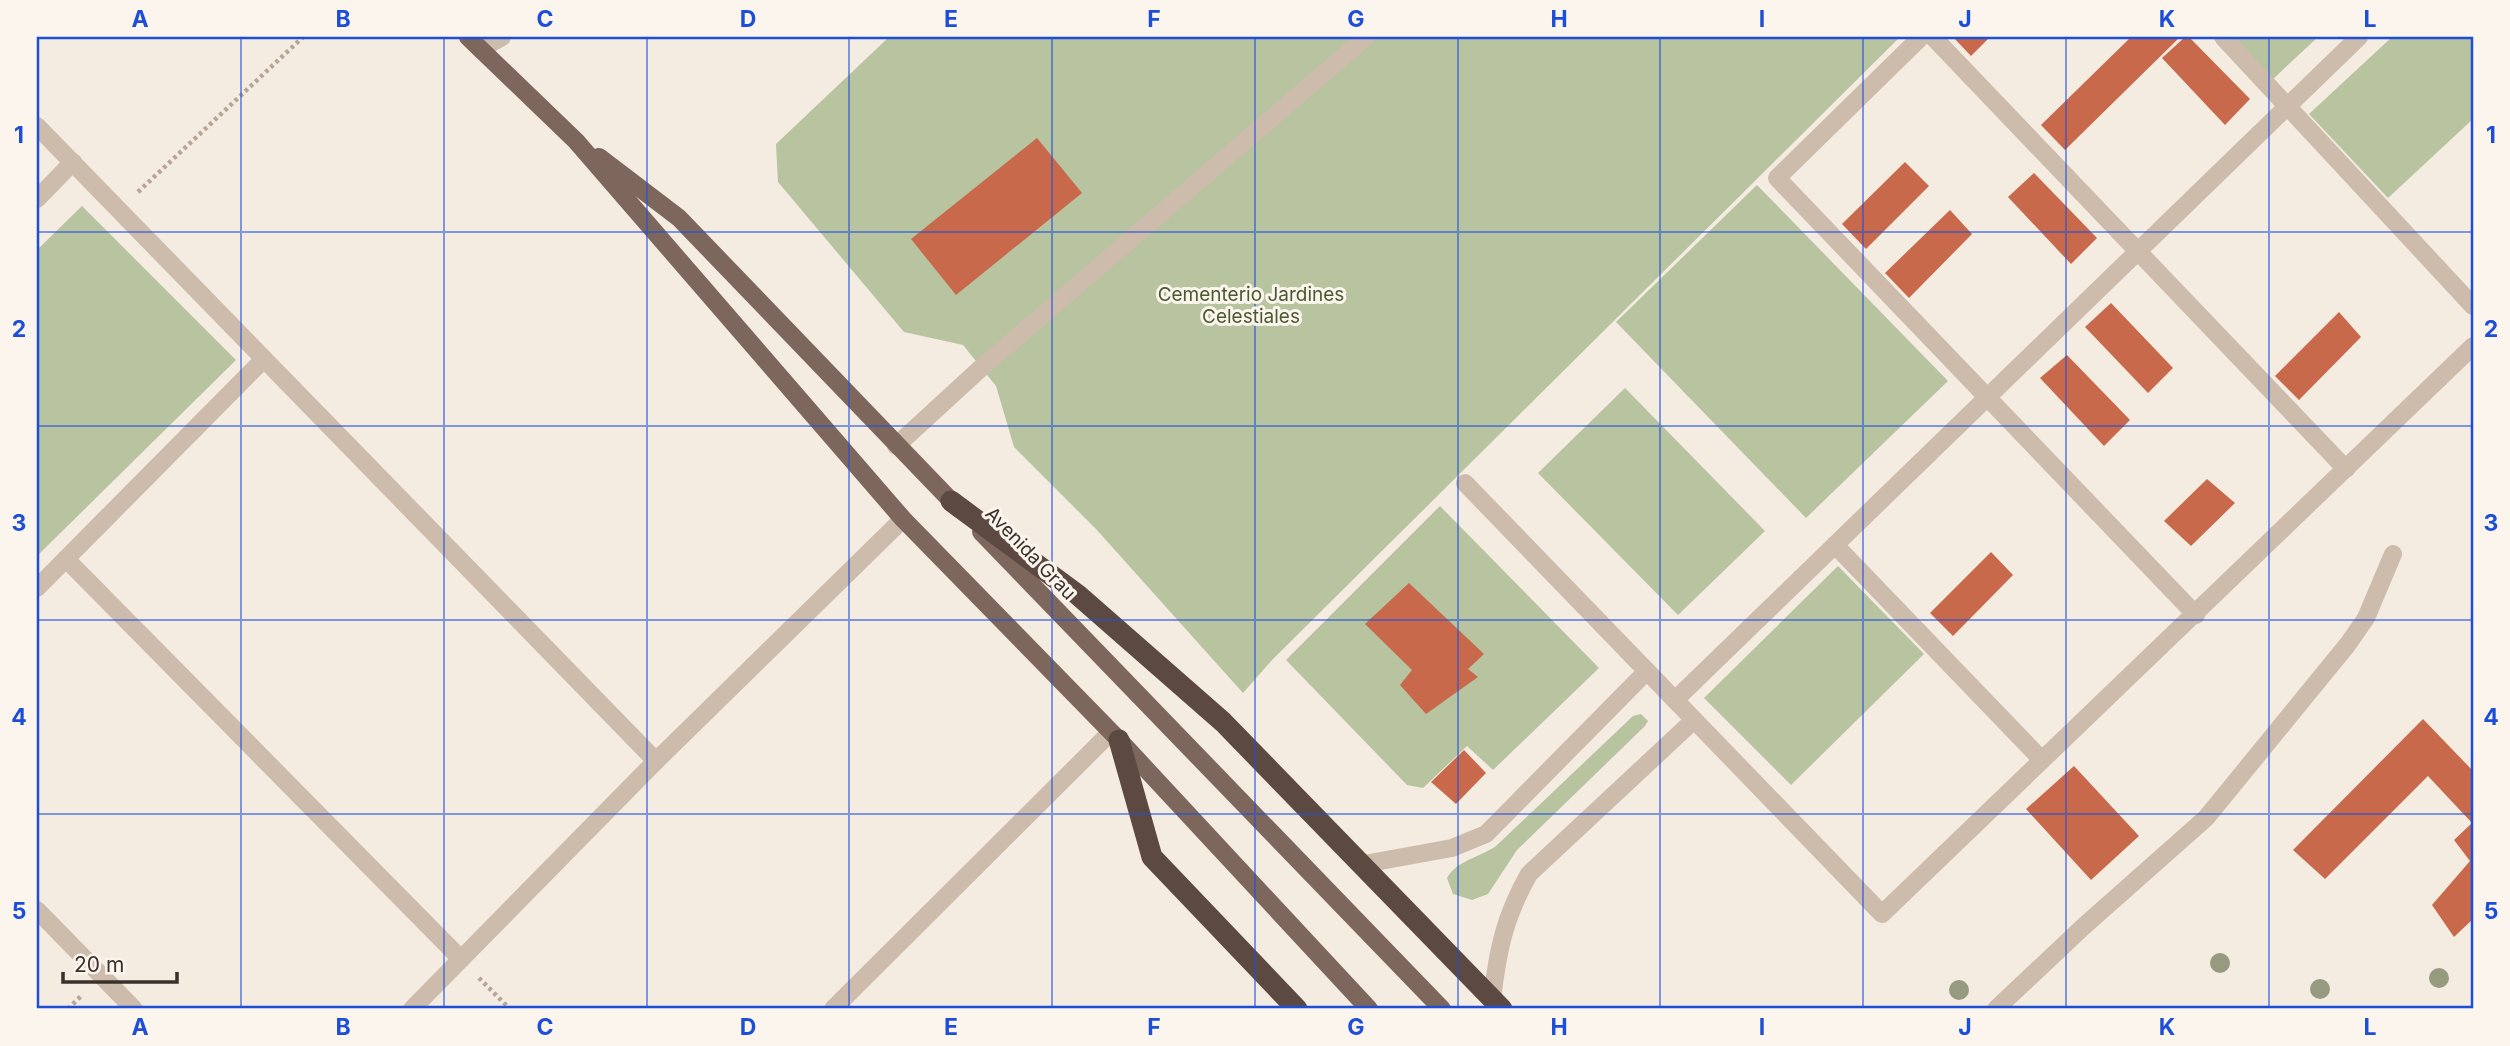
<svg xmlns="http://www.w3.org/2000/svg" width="2510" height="1046" viewBox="0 0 2510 1046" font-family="Inter,sans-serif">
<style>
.green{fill:#b8c4a0}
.building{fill:#c8694b}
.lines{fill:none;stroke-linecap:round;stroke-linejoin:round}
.path{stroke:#b9a596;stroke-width:4.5;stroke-dasharray:3.5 3.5;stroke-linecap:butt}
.minor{stroke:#cdbbac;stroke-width:18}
.major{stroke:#7d675c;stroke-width:18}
.highway{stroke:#5c4a42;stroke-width:21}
.tree{fill:#969b7f}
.grid{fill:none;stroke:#1d4ed8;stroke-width:2;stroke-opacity:0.55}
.labels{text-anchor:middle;stroke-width:6;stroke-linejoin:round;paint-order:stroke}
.park-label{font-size:19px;fill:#4a5a2e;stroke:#fbf5ee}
.street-label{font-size:19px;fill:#3b302b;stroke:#fbf5ee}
.neatline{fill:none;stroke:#1d4ed8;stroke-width:2.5}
.grid-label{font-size:23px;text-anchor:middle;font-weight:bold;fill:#1d4ed8}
</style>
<rect width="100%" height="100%" fill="#f4ebe1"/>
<!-- green -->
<g class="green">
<path d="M889 37H1900L1272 660 1243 693 1096 529 1014 447 996 386 963 345 904 332 778 182 776 144Z"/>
<path d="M2234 37H2318L2273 79Z"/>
<path d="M2392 37H2473V119L2388 198 2309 114Z"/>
<path d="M1757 185 1948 381 1806 518 1616 322Z"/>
<path d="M82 206 236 360 37 556V250Z"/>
<path d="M1625 388 1765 531 1678 615 1538 473Z"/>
<path d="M1440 506 1599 668 1493 770 1467 746 1423 788 1407 785 1286 660Z"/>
<path d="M1838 566 1924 654 1791 785 1704 698Z"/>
<path d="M1641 714 1648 721 1645 726 1517 850 1488 894 1472 900 1453 894 1447 878C1457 860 1479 858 1496 846L1633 716Z"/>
</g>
<!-- building -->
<g class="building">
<path d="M1953 37H1990L1971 56Z"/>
<path d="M2131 37H2180L2065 150 2041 125Z"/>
<path d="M2185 37H2189L2250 99 2225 125 2162 58Z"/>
<path d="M1037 138 1082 193 956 295 911 239Z"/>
<path d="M1905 162 1929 186 1866 249 1842 224Z"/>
<path d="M2034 173 2097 238 2071 264 2008 197Z"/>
<path d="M1950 210 1972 234 1909 298 1885 273Z"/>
<path d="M2111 303 2173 368 2148 393 2085 327Z"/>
<path d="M2339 312 2361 337 2299 400 2275 376Z"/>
<path d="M2067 355 2130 420 2104 446 2040 378Z"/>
<path d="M2207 479 2235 503 2191 546 2164 521Z"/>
<path d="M1991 552 2013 575 1953 636 1930 613Z"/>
<path d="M1409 583 1484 654 1468 669 1478 677 1426 714 1400 685 1412 670 1365 624Z"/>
<path d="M2423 719 2473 771V919L2454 937 2432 905 2470 861 2454 840 2472 823 2428 776 2325 879 2293 850Z"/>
<path d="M1464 750 1486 773 1456 804 1431 782Z"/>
<path d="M2074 766 2139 836 2091 880 2026 809Z"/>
</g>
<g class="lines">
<!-- path -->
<g class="path">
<path d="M138 192 303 37"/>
<path d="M479 978 510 1009"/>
<path d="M68 1009 82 995"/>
</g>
<!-- minor -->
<g class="minor">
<path d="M1921 37 1777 178 2196 615"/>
<path d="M1933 37 2346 469"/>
<path d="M2223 37 2473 306"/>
<path d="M480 49 502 37"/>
<path d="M37 126 656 761"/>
<path d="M37 199 73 162"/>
<path d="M896 446 981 368 1366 37"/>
<path d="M1465 483 1882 914 2473 346"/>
<path d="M1835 545 2042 760"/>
<path d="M66 559 461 959"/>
<path d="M37 588 262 361"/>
<path d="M1675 700 2359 37"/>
<path d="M1364 864 1452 848 1486 834 1647 671"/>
<path d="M37 910 134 1009"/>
<path d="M1492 999C1498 950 1504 918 1529 874L1694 720"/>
<path d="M412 1009 656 761 903 519"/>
<path d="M833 1009 1111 732"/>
<path d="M1996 1009 2083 927 2206 818 2348 644 2366 618 2393 554"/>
</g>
<!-- major -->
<g class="major">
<path d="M468 37 576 141 903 519 1119 740 1369 1009"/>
<path d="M599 157 679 218 959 509"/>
<path d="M981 532 1442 1009"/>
</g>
<!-- highway -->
<g class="highway">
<path d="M951 501 1078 595 1223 722 1502 1009"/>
<path d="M1119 740 1152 857 1297 1009"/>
</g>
</g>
<!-- trees -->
<g class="tree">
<circle cx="2220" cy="963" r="10"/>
<circle cx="2439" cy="978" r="10"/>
<circle cx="2320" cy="989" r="10"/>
<circle cx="1959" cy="990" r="10"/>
</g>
<!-- grid -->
<path class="grid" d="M241 37V1009M444 37V1009M647 37V1009M849 37V1009M1052 37V1009M1255 37V1009M1458 37V1009M1660 37V1009M1863 37V1009M2066 37V1009M2269 37V1009M37 232H2473M37 426H2473M37 620H2473M37 814H2473"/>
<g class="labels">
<!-- park labels -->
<g class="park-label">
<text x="1251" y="301">Cementerio Jardines<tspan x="1251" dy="22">Celestiales</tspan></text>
</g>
<!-- street labels -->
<g class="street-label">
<text transform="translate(1031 553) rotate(46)" y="7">Avenida Grau</text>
</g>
</g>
<!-- border -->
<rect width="2510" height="1046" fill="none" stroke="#fbf5ee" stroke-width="77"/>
<!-- scale -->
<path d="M63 972v10h114v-10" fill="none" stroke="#3b302b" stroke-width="3.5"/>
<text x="74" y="972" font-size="21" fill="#3b302b" stroke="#fbf5ee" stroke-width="5" paint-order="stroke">20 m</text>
<rect x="38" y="38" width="2434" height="969" class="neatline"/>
<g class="grid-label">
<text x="140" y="27">A</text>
<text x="343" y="27">B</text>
<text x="545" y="27">C</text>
<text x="748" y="27">D</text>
<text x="951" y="27">E</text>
<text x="1154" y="27">F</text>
<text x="1356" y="27">G</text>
<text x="1559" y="27">H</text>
<text x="1762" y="27">I</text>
<text x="1965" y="27">J</text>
<text x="2167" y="27">K</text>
<text x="2370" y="27">L</text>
<text x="19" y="143">1</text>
<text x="2491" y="143">1</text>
<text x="19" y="337">2</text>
<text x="2491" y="337">2</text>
<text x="19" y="531">3</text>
<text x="2491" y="531">3</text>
<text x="19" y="725">4</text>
<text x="2491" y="725">4</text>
<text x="19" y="919">5</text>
<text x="2491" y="919">5</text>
<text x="140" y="1035">A</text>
<text x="343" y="1035">B</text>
<text x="545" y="1035">C</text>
<text x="748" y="1035">D</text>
<text x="951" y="1035">E</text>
<text x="1154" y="1035">F</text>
<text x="1356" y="1035">G</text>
<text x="1559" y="1035">H</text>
<text x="1762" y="1035">I</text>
<text x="1965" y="1035">J</text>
<text x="2167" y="1035">K</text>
<text x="2370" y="1035">L</text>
</g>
</svg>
